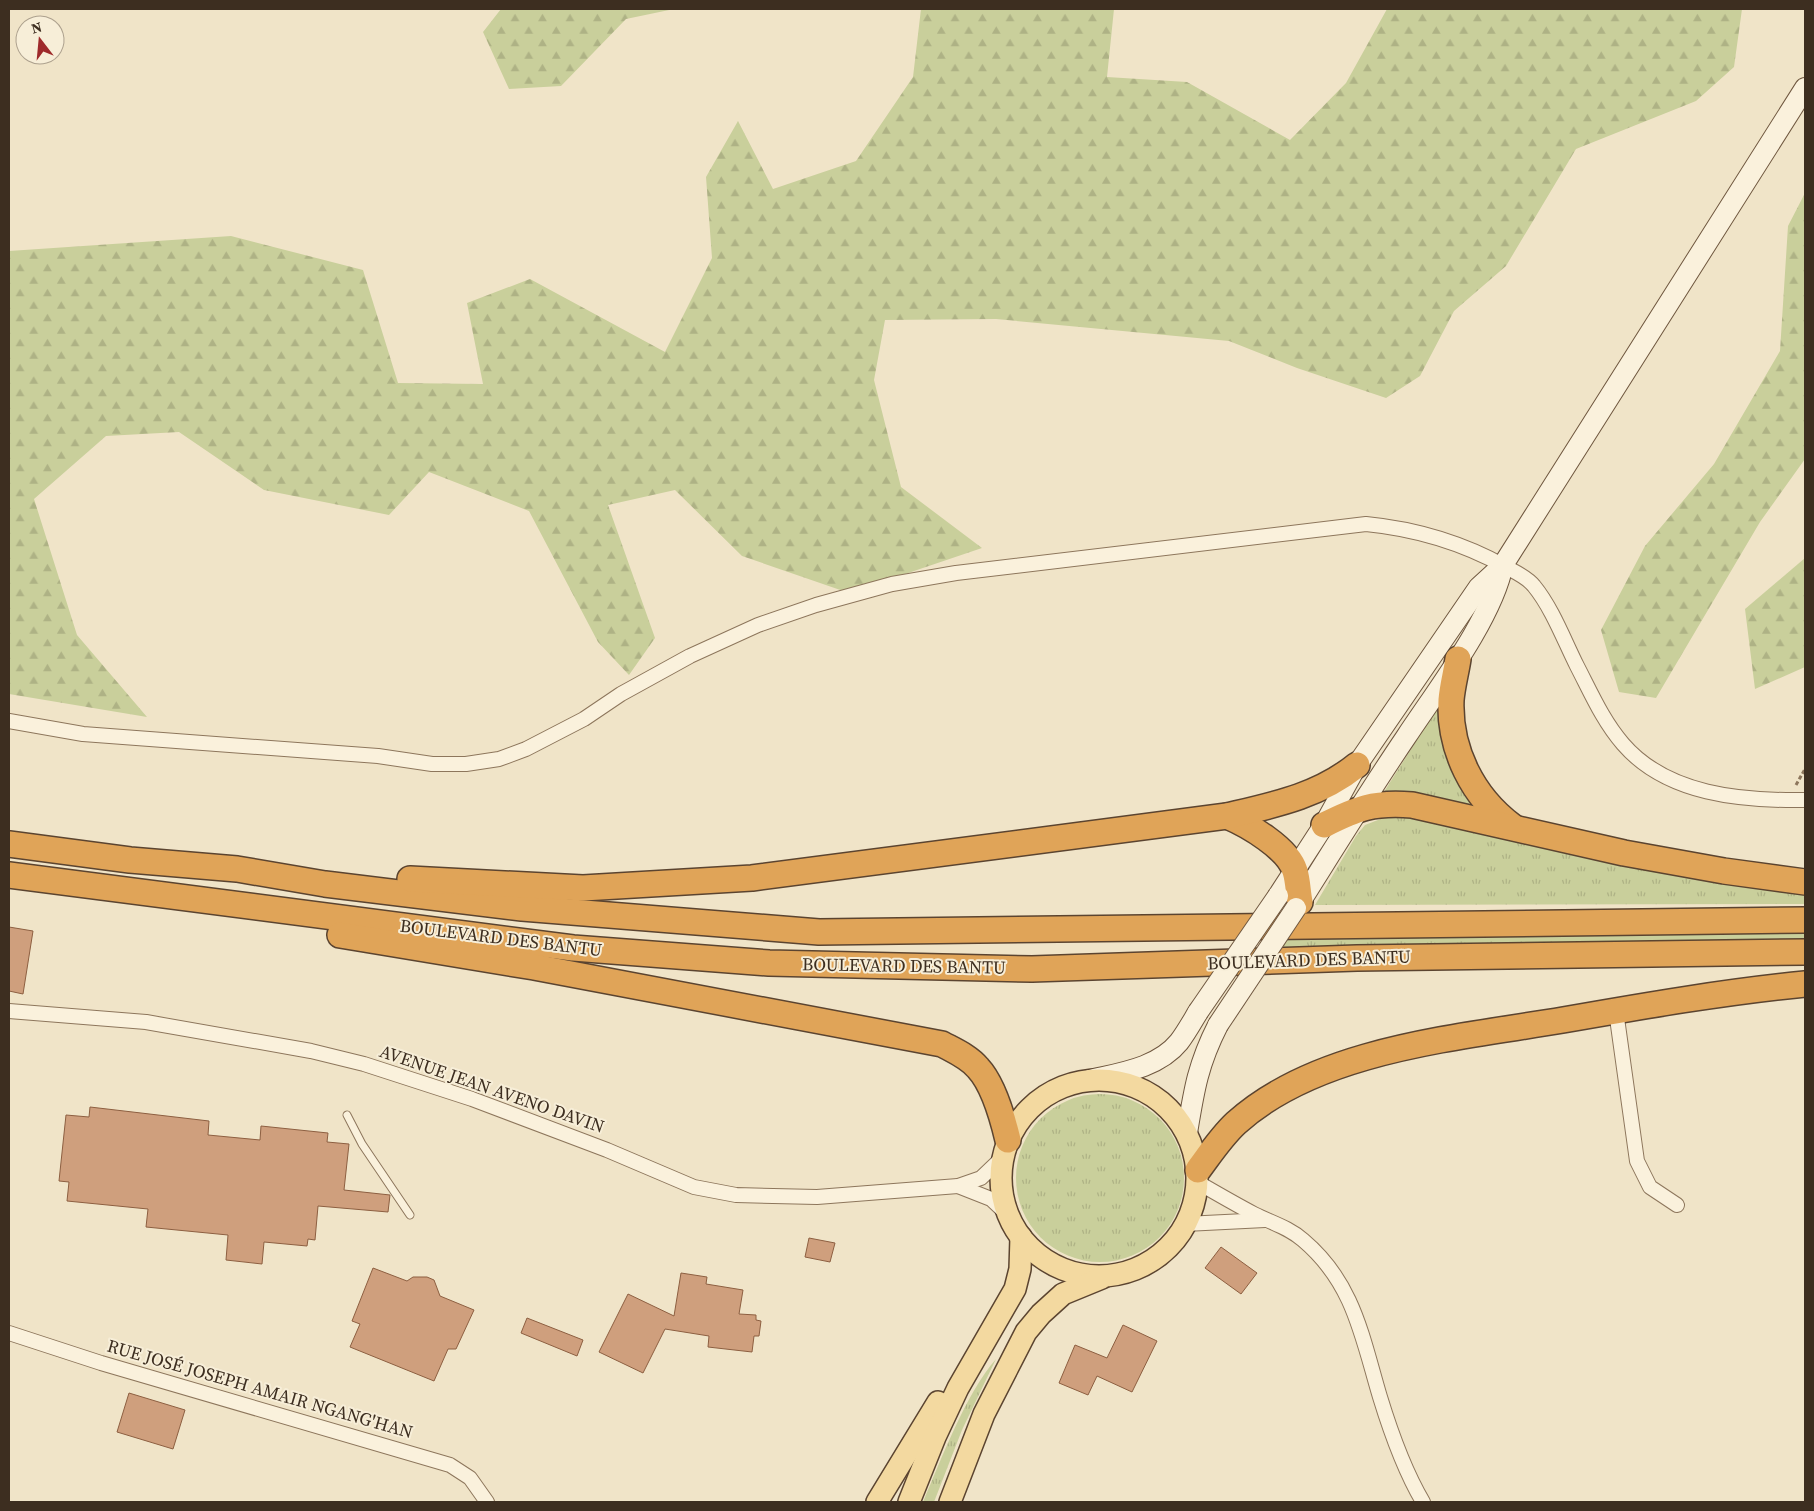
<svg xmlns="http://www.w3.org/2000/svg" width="1814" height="1511" viewBox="0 0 1814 1511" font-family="'Source Serif 4',serif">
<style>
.grass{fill:url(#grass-tufts)}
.forest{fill:url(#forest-firs)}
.building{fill:#cf9f7d;stroke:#8d5f41}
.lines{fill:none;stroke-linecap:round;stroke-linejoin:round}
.lane-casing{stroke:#8d765c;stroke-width:9}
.street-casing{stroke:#8d765c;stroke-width:16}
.secondary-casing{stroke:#6f573f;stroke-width:22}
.primary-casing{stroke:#5b4430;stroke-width:24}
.highway-casing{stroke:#5b4430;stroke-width:28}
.path{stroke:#8d765c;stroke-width:3;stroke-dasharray:4 2.5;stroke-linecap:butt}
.lane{stroke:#faf1dc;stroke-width:7}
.street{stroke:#faf1dc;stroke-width:14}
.secondary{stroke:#faf1dc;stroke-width:20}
.primary{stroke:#f3d9a0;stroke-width:21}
.highway{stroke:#e0a458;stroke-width:25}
.secondary-bridge-casing{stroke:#6f573f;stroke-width:22;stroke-linecap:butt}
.secondary-bridge{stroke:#faf1dc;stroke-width:20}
.labels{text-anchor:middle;stroke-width:4;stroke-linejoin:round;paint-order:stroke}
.street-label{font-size:18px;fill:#3d2e20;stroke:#f7eed8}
</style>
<defs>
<pattern id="grass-tufts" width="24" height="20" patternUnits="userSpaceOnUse" patternTransform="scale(1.25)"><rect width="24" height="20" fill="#c9cf9b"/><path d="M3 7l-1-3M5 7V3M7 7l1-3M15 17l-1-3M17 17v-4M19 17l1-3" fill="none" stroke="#aeb285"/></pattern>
<pattern id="forest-firs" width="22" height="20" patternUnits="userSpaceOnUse" patternTransform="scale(1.25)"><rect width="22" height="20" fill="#c9cf9b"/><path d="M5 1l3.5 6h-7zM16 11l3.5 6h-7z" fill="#aeb285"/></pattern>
</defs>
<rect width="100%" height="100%" fill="#f0e4c8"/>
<!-- grass -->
<g class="grass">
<path d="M1442 700 1484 813 1382 795Z"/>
<path d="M1391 815H1402L1699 880 1805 893V904L1315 905 1356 836 1365 825Z"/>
<path d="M1805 929V942L1273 949 1283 935Z"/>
<circle cx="1100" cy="1178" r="84"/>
<path d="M996 1359 962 1430 934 1502H923C941 1460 966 1393 996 1359Z"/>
</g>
<!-- forest -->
<g class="forest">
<path d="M501 9H674L626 19 561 86 509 89 483 32Z"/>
<path d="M921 9H1114L1107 77 1187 82 1290 140 1346 83 1387 9H1742L1734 67 1696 101 1576 149 1506 266 1454 311 1420 376 1386 398 1297 368 1229 341 996 319 885 320 874 380 901 487 982 548 849 593 742 556 675 490 608 505 655 638 629 675 598 642 529 511 429 472 389 515 264 490 179 432 106 436 34 499 77 635 147 717 9 694V251L231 236 363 270 398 383 483 384 467 303 530 279 665 352 712 258 706 177 738 121 773 189 856 161 913 77Z"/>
<path d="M1805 193V459L1760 522 1656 698 1619 692 1601 630 1645 546 1714 464 1780 351 1788 226Z"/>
<path d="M1805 558V667L1755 689 1745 609Z"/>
</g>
<!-- building -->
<g class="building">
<path d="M9 927 33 931 23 994 9 991Z"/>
<path d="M90 1107 209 1121 208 1135 260 1140 261 1126 328 1133 327 1142 349 1144 344 1190 390 1195 388 1212 318 1206 315 1240 308 1239 307 1246 264 1242 262 1264 226 1260 228 1235 146 1227 148 1209 67 1201 69 1182 59 1181 66 1115 89 1117Z"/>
<path d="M809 1238 835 1243 830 1262 805 1257Z"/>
<path d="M1221 1247 1257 1273 1241 1294 1205 1268Z"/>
<path d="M373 1268 407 1281 413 1277H427L434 1280 440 1296 474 1310 456 1349H448L434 1381 350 1347 360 1324 352 1321Z"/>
<path d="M681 1273 707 1277 706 1284 743 1290 739 1314 756 1315V1320L761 1321 759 1336H754L752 1352 708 1347 709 1336 665 1329 643 1373 599 1352 628 1294 674 1316Z"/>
<path d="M527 1318 583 1340 577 1356 521 1333Z"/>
<path d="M1123 1325 1157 1341 1132 1392 1097 1376 1088 1395 1059 1383 1075 1345 1107 1358Z"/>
<path d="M129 1393 185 1410 173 1449 117 1432Z"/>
</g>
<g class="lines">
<defs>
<path id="lane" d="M347 1115 362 1144 410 1215"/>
<g id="street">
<path d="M9 721 83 734 378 756 432 764H466L499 759 526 749 584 719 621 694 690 656 758 625 816 605 892 584 956 573 1366 524C1417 529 1461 542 1506 567 1515 572 1527 577 1534 586 1552 608 1564 640 1577 666 1591 693 1603 721 1623 744 1667 795 1742 801 1805 800"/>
<path d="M9 1011 146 1022 311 1051 364 1064 472 1099 607 1150 694 1187 736 1195 817 1197 958 1186 981 1178 1003 1157"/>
<path d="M1616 1011 1637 1161 1650 1187 1677 1205"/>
<path d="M1197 1182C1216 1193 1235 1204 1254 1214 1272 1223 1288 1227 1303 1240 1354 1283 1362 1337 1380 1397 1391 1433 1404 1470 1423 1502"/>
<path d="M958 1186 991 1199 1008 1215"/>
<path d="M1185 1224 1265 1220"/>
<path d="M9 1333 101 1363 450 1465 470 1478 487 1502"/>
</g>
<g id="secondary">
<path d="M1278 896 1324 825 1357 765 1479 587 1503 565 1805 88"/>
<path d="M1297 907C1333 850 1368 793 1406 737 1437 690 1492 619 1503 565"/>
<path d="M1090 1080C1120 1073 1158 1068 1179 1042 1186 1033 1192 1022 1198 1012"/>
<path d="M1187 1133C1194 1090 1198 1064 1218 1025"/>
</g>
<g id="primary">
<circle cx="1099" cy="1178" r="98"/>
<path d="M877 1502 938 1402"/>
<path d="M909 1502 935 1437 958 1388 1015 1289 1020 1269 1021 1237"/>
<path d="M950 1502 984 1414 1026 1332 1041 1314 1063 1294 1102 1278"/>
</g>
<g id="highway">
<path d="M1458 659C1456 672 1452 687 1451 700 1449 750 1473 797 1512 826"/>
<path d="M1227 816C1248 825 1288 848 1295 871 1298 881 1298 892 1300 902"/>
<path d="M1324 825C1358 808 1373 802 1412 805L1624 853 1724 871 1805 882"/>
<path d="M9 844 130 860 237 869 325 884 522 908 819 932 1805 920"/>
<path d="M9 875 573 948 769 963 1032 969 1357 958 1805 952"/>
<path d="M410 879 583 888 752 878 1227 816C1274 805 1319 796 1357 765"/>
<path d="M340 935 534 967 942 1044C955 1051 969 1057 978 1068 993 1084 1003 1119 1008 1140"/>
<path d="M1198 1170C1210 1154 1221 1137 1236 1123 1318 1049 1457 1038 1563 1020 1643 1006 1724 992 1805 984"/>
</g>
</defs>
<!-- lane casing -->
<use href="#lane" class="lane-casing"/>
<!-- street casing -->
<use href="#street" class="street-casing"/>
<!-- secondary casing -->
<use href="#secondary" class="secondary-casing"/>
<!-- primary casing -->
<use href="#primary" class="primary-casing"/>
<!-- highway casing -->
<use href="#highway" class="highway-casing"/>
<!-- path -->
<path class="path" d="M1796 785 1805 769"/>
<!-- lane -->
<use href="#lane" class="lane"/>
<!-- street -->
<use href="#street" class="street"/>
<!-- secondary -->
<use href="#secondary" class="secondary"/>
<!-- primary -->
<use href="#primary" class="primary"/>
<!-- highway -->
<use href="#highway" class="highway"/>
<defs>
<g id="secondary-bridge">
<path d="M1198 1012 1278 896"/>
<path d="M1218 1025 1296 908"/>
</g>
</defs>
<!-- secondary-bridge casing -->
<use href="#secondary-bridge" class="secondary-bridge-casing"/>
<!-- secondary-bridge -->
<use href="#secondary-bridge" class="secondary-bridge"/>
</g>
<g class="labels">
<!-- street labels -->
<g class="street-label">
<text transform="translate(501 938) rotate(7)" y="6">BOULEVARD DES BANTU</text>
<text transform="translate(1309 960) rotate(-2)" y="6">BOULEVARD DES BANTU</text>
<text transform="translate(904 966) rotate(1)" y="6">BOULEVARD DES BANTU</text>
<text transform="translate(492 1089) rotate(19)" y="6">AVENUE JEAN AVENO DAVIN</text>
<text transform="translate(260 1389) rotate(16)" y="6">RUE JOSÉ JOSEPH AMAIR NGANG'HAN</text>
</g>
</g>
<!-- border -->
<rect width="1814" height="1511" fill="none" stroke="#3d2e20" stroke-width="20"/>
<!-- north arrow -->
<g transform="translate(40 40) rotate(344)"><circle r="24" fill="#f7eed8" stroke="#ada18e"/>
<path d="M0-4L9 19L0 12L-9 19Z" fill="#9e2a2b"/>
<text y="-8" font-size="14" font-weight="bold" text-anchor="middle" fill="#3d2e20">N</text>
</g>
</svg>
